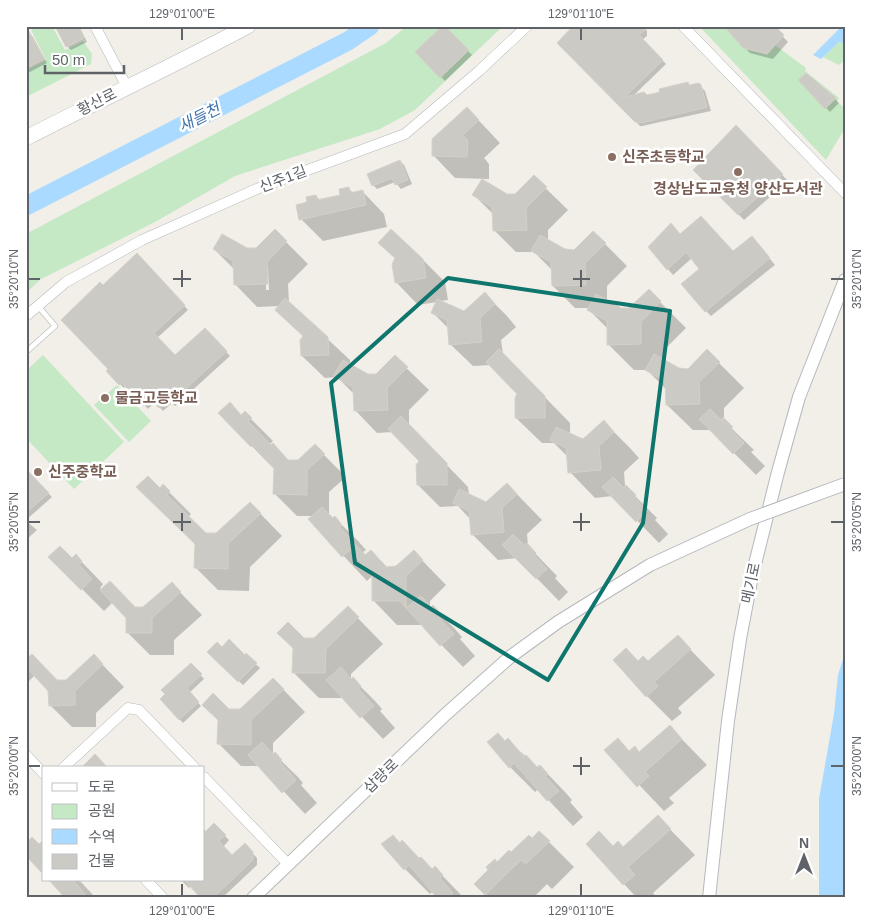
<svg xmlns="http://www.w3.org/2000/svg" width="871" height="924" viewBox="0 0 871 924" font-family="Arial,'Noto Sans KR',sans-serif">
<style>
.green{fill:#c5e8c5}
.water{fill:#aadaff}
.shadow{fill:#0003;fill-rule:evenodd}
.lines{fill:none;stroke-linecap:round;stroke-linejoin:round}
.river{stroke:#aadaff;stroke-width:19}
.building{fill:#cccac5;stroke:#d6d1c6}
.service-casing{stroke:#b5b8bc;stroke-width:6}
.minor-casing{stroke:#b5b8bc;stroke-width:11}
.tertiary-casing{stroke:#b5b8bc;stroke-width:14}
.secondary-casing{stroke:#b6babf;stroke-width:16}
.service{stroke:#fff;stroke-width:5}
.minor{stroke:#fff;stroke-width:10}
.tertiary{stroke:#fff;stroke-width:12}
.secondary{stroke:#fff;stroke-width:15}
.tertiary-bridge-casing{stroke:#b5b8bc;stroke-width:14;stroke-linecap:butt}
.tertiary-bridge{stroke:#fff;stroke-width:12}
.marked{fill:none;stroke:#0f766e;stroke-width:4;stroke-linejoin:round}
.ticks{fill:none;stroke:#5f6368;stroke-width:2}
.education-dot{fill:#8d6e63;stroke:#fff;stroke-width:2}
.labels{text-anchor:middle;stroke-width:5;stroke-linejoin:round;paint-order:stroke}
.street-label{font-size:15px;fill:#5f6368;stroke:#fff}
.education-label{font-size:15px;font-weight:bold;fill:#785e54;stroke:#fff;text-anchor:start}
.water-label{font-size:16px;font-style:italic;fill:#4174aa;stroke:#fff}
.neatline{fill:none;stroke:#5f6368;stroke-width:2}
.ticks-label{font-size:12px;text-anchor:middle;fill:#5f6368}
</style>
<rect width="100%" height="100%" fill="#f1efe8"/>
<!-- green -->
<g class="green">
<path d="M39 26H52L65 50 83 41 92 54 91 64 26 97V70L46 60 31 30Z"/>
<path d="M407 26H503L415 110 380 129 235 176 155 222 41 279 26 293V234L386 43Z"/>
<path d="M699 26H724L743 48 767 54 775 45 806 68 805 71 839 98 837 102 845 108V128L826 160Z"/>
<path d="M840 41 845 46V59L839 65 823 57Z"/>
<path d="M43 355 124 442 74 489 26 438V371Z"/>
<path d="M117 385 151 421 129 442 94 405Z"/>
</g>
<!-- water -->
<g class="water">
<path d="M842 26H845V46L840 41 821 59 813 55Z"/>
<path d="M845 653V898H819V799L834 714 838 675Z"/>
</g>
<!-- shadow -->
<g class="shadow">
<path d="M57 26H79L87 42 71 50 67 46Z"/>
<path d="M642 26 647 31V36L642 40 666 64 633 96 647 97 687 83 690 86 698 84 705 91 711 111 642 126H640L559 43Z"/>
<path d="M773 26 788 42 773 59 750 53 744 47Z"/>
<path d="M444 27 472 55 445 81 417 53Z"/>
<path d="M29 33 33 37 47 63 26 74V35Z"/>
<path d="M800 80 835 99 839 103 830 112Z"/>
<path d="M467 108 500 143 484 158 489 164V179L455 178 433 155Z"/>
<path d="M736 127 788 181 744 220 695 170Z"/>
<path d="M400 161 404 165 412 184 401 189 395 182 377 189 373 185Z"/>
<path d="M534 177 568 210 548 230V241L565 251H574L593 232 627 266 607 286V302L621 309 630 310 649 291 686 328 666 348V362L679 370H688L707 351 744 388 724 408V421L754 450 751 452 765 466 756 475 711 430H693L667 405V390L647 370H634L609 345 608 329 588 309 589 308H575L553 286V271L534 252H516L494 230V215L474 195H516Z"/>
<path d="M349 189 353 193 362 191 384 214 387 227 323 241 301 219 316 196 320 200 342 196Z"/>
<path d="M275 231 308 264 288 284 289 303 350 360V366L367 375 377 376 395 357 429 390 409 410V426L468 487 469 495 486 503 507 484 542 520 527 534 528 546 557 576 555 578 568 592 559 601 517 558 498 560 473 535 471 520 458 506 440 507 418 485 420 461 393 432 377 433 355 410V395L337 377 325 378 302 356 304 337 276 310 280 306 257 307 235 284 234 269 214 249 256 250ZM266 268H268L269 290H266Z"/>
<path d="M680 235 733 252 757 243 775 265 711 316 706 311 700 269 692 258 673 275 649 247Z"/>
<path d="M380 243 423 260 445 282 448 300 440 301 464 313 485 294 507 316 516 327 501 340 503 354 570 423V435L583 441 604 422 629 447 639 458 624 472 625 486 657 518 655 520 668 534 659 543 613 496 595 498 570 472 568 457 554 443H542L516 418 518 394 490 365 473 366 450 344 449 329 432 312 437 302 418 305 396 282V259Z"/>
<path d="M137 255 188 310 157 338 175 357 205 329 230 356 175 406 172 403 163 411 155 402 148 409 126 385 124 388 120 384 109 369 103 287Z"/>
<path d="M220 413 242 416 245 413 273 441 270 444 289 462 298 461 315 446 346 477 329 492V515L333 519 335 518 359 542 366 550 363 552 366 555 371 551 388 568 397 567 414 552 446 585 430 601V606L432 608 433 607 455 629 462 637 460 639 475 656 463 667 422 625H397L373 600V575L367 581 310 520 314 516H297L275 494V466L273 468Z"/>
<path d="M30 475 52 497 26 520V479Z"/>
<path d="M163 486 191 514 188 517 206 535H217L250 503 282 536 250 567 249 591 218 590 196 568V544L160 490Z"/>
<path d="M26 521 37 530 26 540Z"/>
<path d="M76 556 103 584 100 588 102 590 135 608H144L171 583 202 615 174 640V655H150L128 633 127 617 113 602 104 611 82 589 72 560Z"/>
<path d="M348 608 383 644 351 674V681L353 679 375 701 382 709 380 711 395 728 383 739 344 698H319L293 672 304 639H315Z"/>
<path d="M678 637 715 675 678 708 682 713 672 721 647 696 639 662 648 663Z"/>
<path d="M222 649 245 657 246 655 260 668 243 685 209 652Z"/>
<path d="M94 656 124 687 96 713V727H72L50 705V690L35 675 28 682 26 680V661L57 681H66Z"/>
<path d="M191 665 204 679 189 693 201 706 183 723 161 699Z"/>
<path d="M273 679 305 712 273 743V755L274 754 297 776 303 783 301 785 317 803 305 814 260 766H241L219 744 229 710H240Z"/>
<path d="M670 727 707 765 669 798 674 803 664 811 606 750 640 753Z"/>
<path d="M508 740 538 768 540 766 565 792 572 800 570 802 583 817 573 826 538 789 535 792 510 767 506 742Z"/>
<path d="M658 817 695 855 653 893 657 898H637L587 844 623 848Z"/>
<path d="M214 825 229 840 223 847 232 857 245 845 257 858V865L222 898H202L191 886 189 888 181 880H204V829L206 832Z"/>
<path d="M539 832 574 867 552 889 547 884 533 898H490L476 884 498 863 532 840Z"/>
<path d="M400 844 433 870 435 868 464 898H439L433 891 430 894 405 869Z"/>
<path d="M51 880H79L94 896 91 898H67Z"/>
</g>
<g class="lines">
<!-- river -->
<path class="river" d="M26 206 348 41 370 26"/>
</g>
<!-- building -->
<g class="building">
<path d="M26 26 44 59 26 68Z"/>
<path d="M55 26H78L84 38 66 47Z"/>
<path d="M442 26H445L469 50 440 78 415 52Z"/>
<path d="M573 26H650L639 35 663 60 625 97 644 92 647 95 660 92 659 89 688 82 689 85 699 83 701 85 707 107 641 123 635 122 557 43Z"/>
<path d="M724 26H775L784 35 767 54 743 48Z"/>
<path d="M806 73 836 98 825 109 798 80Z"/>
<path d="M467 107 479 120 463 135 468 141 467 157 432 156V139Z"/>
<path d="M736 125 783 174 738 215 693 170Z"/>
<path d="M400 160 408 180 395 185 392 178 372 186 367 174Z"/>
<path d="M534 175 547 187 526 208 527 230 493 231 492 207 472 195 482 179 507 194H515Z"/>
<path d="M349 187 350 193 363 190 366 205 299 220 296 205 307 202 306 197 316 195 317 200 340 195 339 189Z"/>
<path d="M701 216 733 251 752 236 770 258 705 312 681 284 699 269 686 252 667 270 648 247 671 223 680 234Z"/>
<path d="M275 229 287 241 267 262 268 284 234 285 233 261 213 249 222 234 247 248H256Z"/>
<path d="M391 229 423 259 426 278 395 283 392 264 395 258 378 243Z"/>
<path d="M593 231 606 243 585 263 586 285 552 286 551 262 531 251 540 235 565 249 574 250Z"/>
<path d="M137 253 185 305 154 333 175 355 205 328 227 351 170 403 167 400 159 408 150 399 143 406 121 382 119 385 106 371 108 369 61 320 100 282 103 285Z"/>
<path d="M649 289 661 301 641 322V344L607 345V321L587 310 596 294 621 308H629Z"/>
<path d="M485 292 495 304 480 318 482 342 449 345 447 320 431 313 437 299 464 311Z"/>
<path d="M285 298 328 337 329 355 301 356 300 340 303 336 275 310Z"/>
<path d="M499 349 545 396V418H515V398L517 394 486 362Z"/>
<path d="M707 349 720 362 699 382 700 404 666 405 665 381 645 370 654 354 679 368 688 369Z"/>
<path d="M395 355 408 367 387 388 388 410 354 411 353 387 333 376 343 360 368 374H376Z"/>
<path d="M230 402 241 415 245 411 252 418 248 421 271 445 273 443 288 460H298L315 444 325 454 307 470V495L273 494 274 468 253 445 251 447 218 413Z"/>
<path d="M710 409 721 420 723 417 733 427 730 429 744 443 733 454 699 419Z"/>
<path d="M401 416 447 463V485H417L416 465 419 461 388 429Z"/>
<path d="M604 420 614 432 599 446 601 470 568 473 566 448 550 440 556 427 583 439Z"/>
<path d="M26 469 49 493 26 513Z"/>
<path d="M148 476 160 488 163 484 170 491 167 495 206 533H216L250 502 261 513 228 544V569L194 568 195 544 136 487Z"/>
<path d="M613 477 624 488 626 485 636 495 634 497 647 511 636 522 602 487Z"/>
<path d="M507 483 517 494 502 508 504 532 471 535 469 511 453 503 459 489 486 502Z"/>
<path d="M322 507 333 518 335 516 342 525 340 527 365 555 371 550 386 567 396 566 414 550 423 560 406 576V608L400 601H372V575L350 550 342 557 308 519Z"/>
<path d="M513 534 524 545 527 543 536 553 534 555 547 569 536 579 502 545Z"/>
<path d="M60 546 72 558 76 554 82 561 79 565 92 579 81 590 48 557Z"/>
<path d="M110 581 135 607H143L172 582 181 592 152 618V633H126V618L100 590Z"/>
<path d="M421 596 431 607 433 605 441 614 438 616 454 634 440 646 406 608Z"/>
<path d="M348 606 359 617 326 649 325 673H292L293 648 277 633 288 622 304 638H314Z"/>
<path d="M678 635 691 649 654 682 658 686 646 697 613 660 626 648 638 661 643 656 648 661Z"/>
<path d="M229 639 245 655 246 653 257 663 238 682 207 652 217 642 222 647Z"/>
<path d="M32 654 57 680H66L94 654 103 664 75 691V705L49 706 48 691 26 667V659Z"/>
<path d="M191 663 202 674 187 688 199 702 179 720 160 699 165 694 161 690Z"/>
<path d="M341 667 351 679 353 677 361 686 358 688 374 706 360 718 326 680Z"/>
<path d="M273 678 284 689 251 720V745L217 744 218 720 202 705 213 693 229 709H240Z"/>
<path d="M670 725 682 739 645 772 649 776 637 787 604 750 618 738 629 751 635 746 639 752Z"/>
<path d="M498 733 505 741 508 738 524 757 526 755 537 767 540 765 548 774 545 776 559 791 547 801 514 763 509 768 487 742Z"/>
<path d="M262 742 273 754 275 752 282 760 280 762 296 780 282 793 248 755Z"/>
<path d="M95 754 108 768H81Z"/>
<path d="M658 815 671 829 628 867 635 875 623 885 586 844 599 831 613 846 618 841 623 847Z"/>
<path d="M214 823 226 835 219 841 232 855 245 843 253 852V860L213 898 200 897 184 880H204V833Z"/>
<path d="M539 831 550 841 526 864 521 860 485 895 474 884 488 870 486 867 495 859 497 862 509 850 511 852 529 835 532 838Z"/>
<path d="M393 835 400 843 402 840 419 858 421 857 432 869 435 866 443 875 440 878 453 893 448 898H437L409 865 404 870 381 844Z"/>
<path d="M32 837 39 844 44 840V875L26 856V843Z"/>
<path d="M49 880H73L88 898H65Z"/>
</g>
<g class="lines">
<defs>
<path id="service" d="M26 352 55 326 38 306"/>
<g id="minor">
<path d="M95 26 127 87"/>
<path d="M683 26 845 193"/>
<path d="M26 316 66 282 142 240 259 188 405 134 479 71 527 26"/>
<path d="M26 755 44 774"/>
<path d="M63 768 128 708 139 710 195 768"/>
<path d="M204 777 288 864"/>
<path d="M146 880 163 898"/>
</g>
<g id="tertiary">
<path d="M253 898 446 714 510 657"/>
<path d="M709 898 728 721 740 639 752 576 778 472 799 397 845 280"/>
</g>
<path id="secondary" d="M26 138C100 100 175 65 248 26"/>
</defs>
<!-- service casing -->
<use href="#service" class="service-casing"/>
<!-- minor casing -->
<use href="#minor" class="minor-casing"/>
<!-- tertiary casing -->
<use href="#tertiary" class="tertiary-casing"/>
<!-- secondary casing -->
<use href="#secondary" class="secondary-casing"/>
<!-- service -->
<use href="#service" class="service"/>
<!-- minor -->
<use href="#minor" class="minor"/>
<!-- tertiary -->
<use href="#tertiary" class="tertiary"/>
<!-- secondary -->
<use href="#secondary" class="secondary"/>
<defs>
<path id="tertiary-bridge" d="M510 657 558 622 650 565 750 519 845 484"/>
</defs>
<!-- tertiary-bridge casing -->
<use href="#tertiary-bridge" class="tertiary-bridge-casing"/>
<!-- tertiary-bridge -->
<use href="#tertiary-bridge" class="tertiary-bridge"/>
</g>
<!-- marked area -->
<path class="marked" d="M448 278 670 311 643 523 548 680 355 563 331 383Z"/>
<!-- ticks -->
<path class="ticks" d="M182 28V40M581 28V40M182 270V287M581 270V287M28 279H40M173 279H191M573 279H590M831 279H844M182 513V531M581 513V531M28 522H40M173 522H191M573 522H590M831 522H844M581 757V775M28 766H40M573 766H590M831 766H844M182 884V896M581 884V896"/>
<!-- markers -->
<g class="education-dot">
<circle cx="612" cy="157" r="5"/>
<circle cx="738" cy="172" r="5"/>
<circle cx="105" cy="398" r="5"/>
<circle cx="38" cy="472" r="5"/>
</g>
<g class="labels">
<!-- street labels -->
<g class="street-label">
<text transform="translate(97 102) rotate(-27)" y="5">황산로</text>
<text transform="translate(283 179) rotate(-21)" y="5">신주1길</text>
<text transform="translate(751 583) rotate(-78)" y="5">메기로</text>
<text transform="translate(381 776) rotate(-44)" y="5">삽량로</text>
</g>
<!-- education labels -->
<g class="education-label">
<text x="622" y="162">신주초등학교</text>
<text x="738" y="194" text-anchor="middle">경상남도교육청 양산도서관</text>
<text x="115" y="403">물금고등학교</text>
<text x="48" y="477">신주중학교</text>
</g>
<!-- water labels -->
<g class="water-label">
<text transform="translate(199 117) rotate(-27)" y="6">새들천</text>
</g>
</g>
<!-- border -->
<rect width="871" height="924" fill="none" stroke="#ffffff" stroke-width="55"/>
<!-- legend -->
<rect x="42" y="766" width="162" height="115" fill="#ffffff" stroke="#bfc1c3"/>
<rect x="52" y="783" width="25" height="8" fill="#ffffff" stroke="#bfc1c3"/>
<text x="88" y="792" font-size="15" fill="#5f6368">도로</text>
<rect x="52" y="804" width="25" height="15" fill="#c5e8c5" stroke="#bfc1c3"/>
<text x="88" y="816" font-size="15" fill="#5f6368">공원</text>
<rect x="52" y="829" width="25" height="15" fill="#aadaff" stroke="#bfc1c3"/>
<text x="88" y="842" font-size="15" fill="#5f6368">수역</text>
<rect x="52" y="854" width="25" height="15" fill="#cccac5" stroke="#bfc1c3"/>
<text x="88" y="866" font-size="15" fill="#5f6368">건물</text>
<!-- north arrow -->
<g transform="translate(804 856)" stroke="#ffffff" stroke-width="4" paint-order="stroke">
<path d="M0-4L9 19L0 12L-9 19Z" fill="#5f6368"/>
<text y="-8" font-size="14" font-weight="bold" text-anchor="middle" fill="#5f6368">N</text>
</g>
<!-- scale -->
<path d="M45 65v8h79v-8" fill="none" stroke="#5f6368" stroke-width="2.5"/>
<text x="52" y="65" font-size="15" fill="#5f6368" stroke="#ffffff" stroke-width="4" paint-order="stroke">50 m</text>
<rect x="28" y="28" width="816" height="868" class="neatline"/>
<g class="ticks-label">
<text x="182" y="18">129°01'00"E</text>
<text x="581" y="18">129°01'10"E</text>
<text transform="translate(14 279) rotate(-90)" y="4">35°20'10"N</text>
<text transform="translate(857 279) rotate(-90)" y="4">35°20'10"N</text>
<text transform="translate(14 522) rotate(-90)" y="4">35°20'05"N</text>
<text transform="translate(857 522) rotate(-90)" y="4">35°20'05"N</text>
<text transform="translate(14 766) rotate(-90)" y="4">35°20'00"N</text>
<text transform="translate(857 766) rotate(-90)" y="4">35°20'00"N</text>
<text x="182" y="915">129°01'00"E</text>
<text x="581" y="915">129°01'10"E</text>
</g>
</svg>
